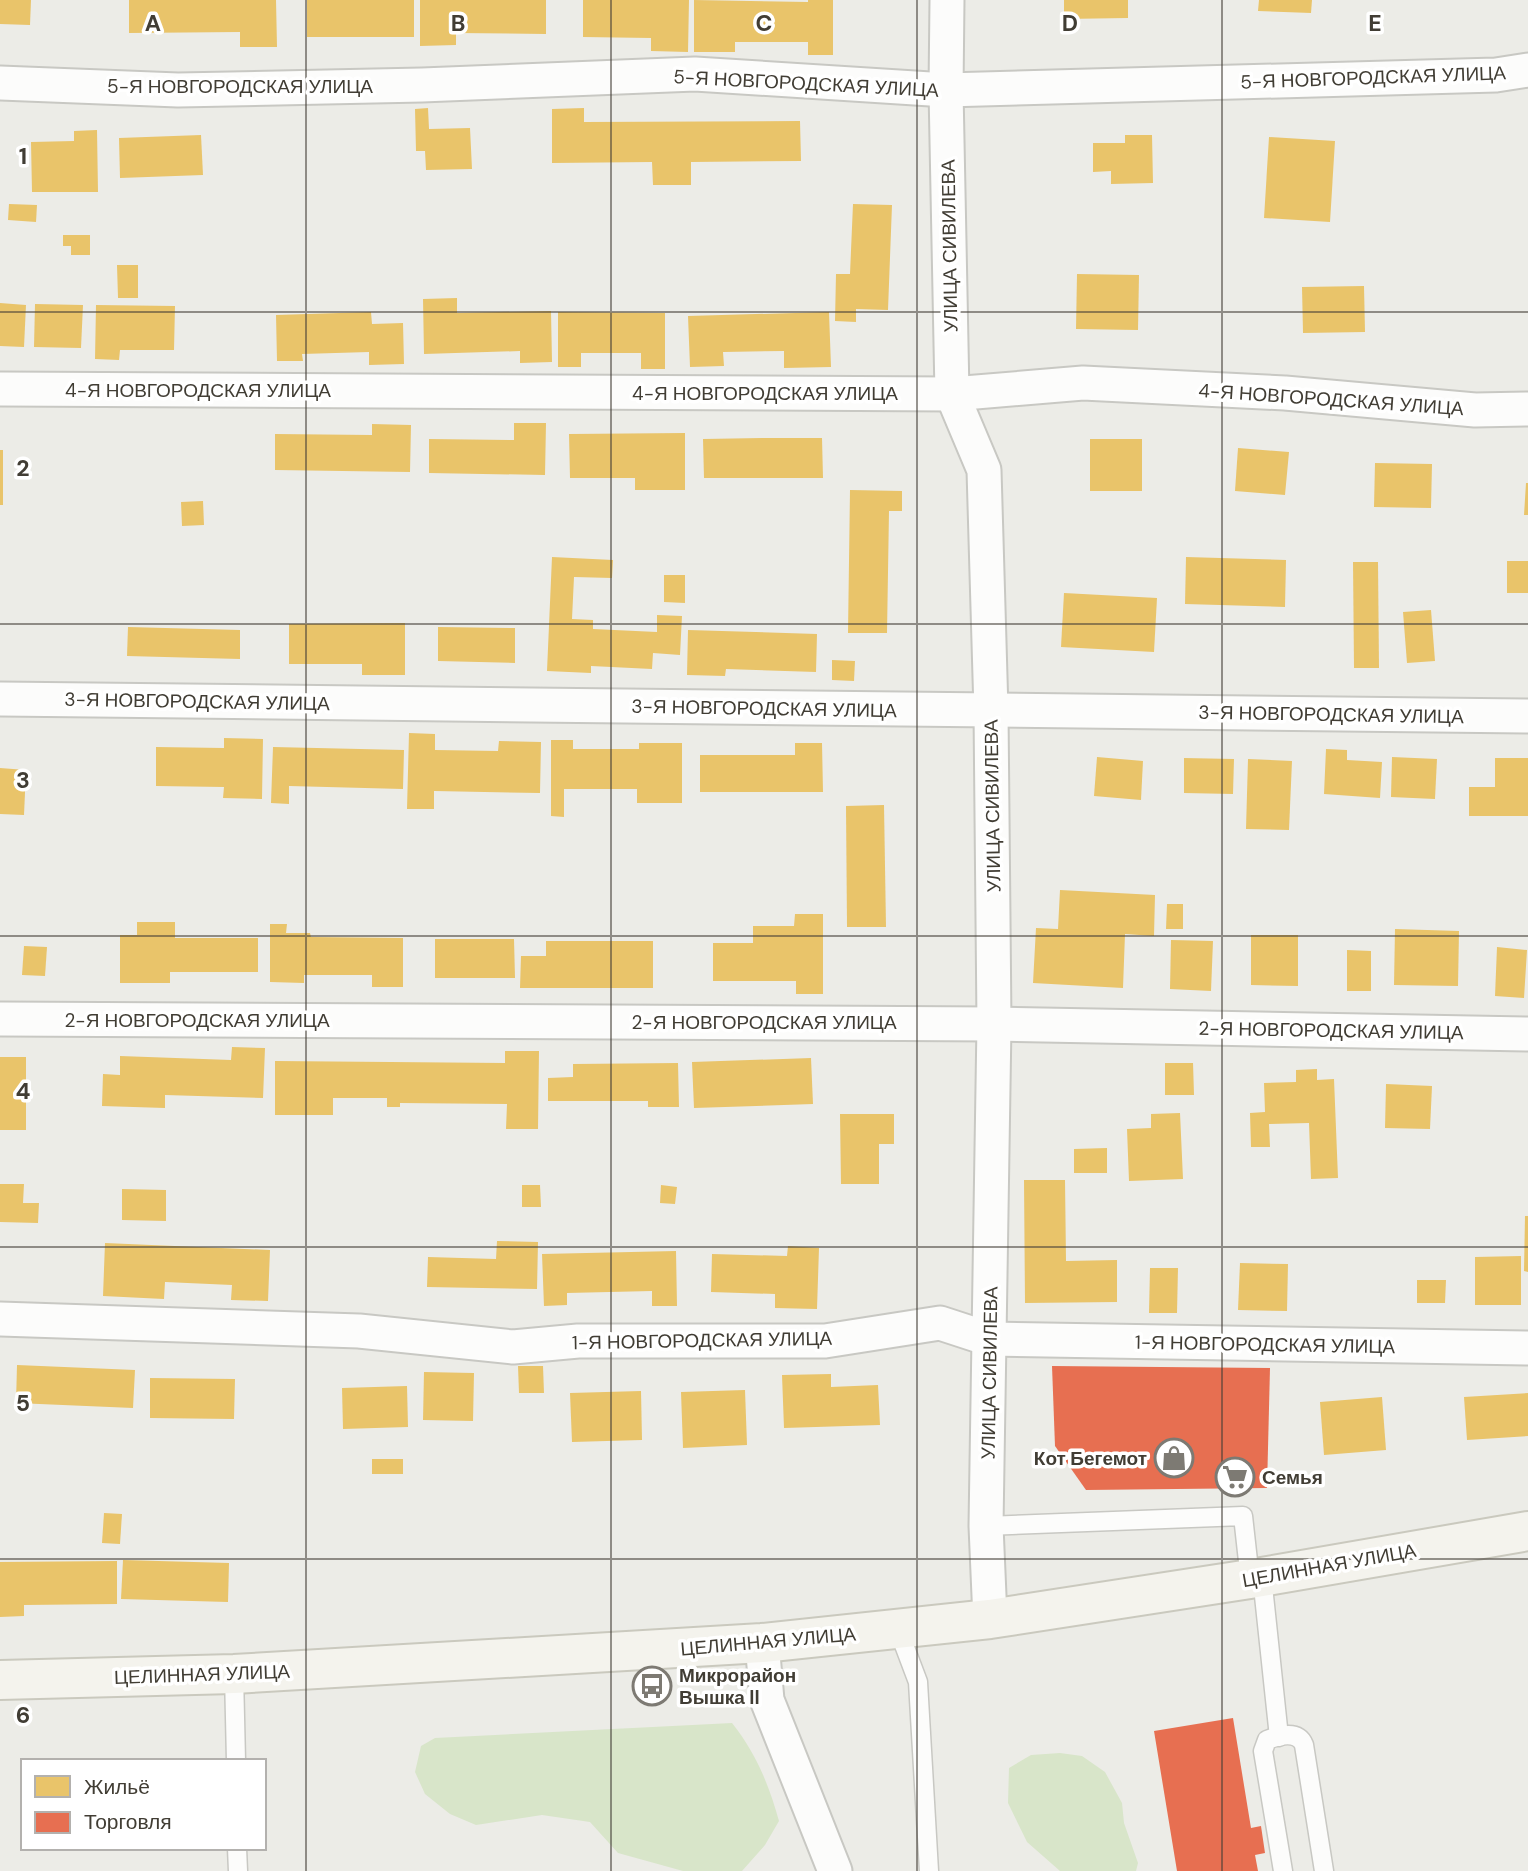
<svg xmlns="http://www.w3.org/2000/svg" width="1528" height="1871" viewBox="0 0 1528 1871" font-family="'DM Sans',sans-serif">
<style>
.green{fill:#d8e5c9}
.homes{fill:#e9c46a}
.shops{fill:#e76f51}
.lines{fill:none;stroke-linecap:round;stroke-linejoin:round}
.service-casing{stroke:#c8c8c3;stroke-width:21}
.minor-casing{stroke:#c8c8c3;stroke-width:37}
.secondary-casing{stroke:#cac9be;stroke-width:42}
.service{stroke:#fcfcfb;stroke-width:18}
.minor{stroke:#fcfcfb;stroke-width:33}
.secondary{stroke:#f4f3ed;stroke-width:38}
.grid{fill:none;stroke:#413d34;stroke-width:2;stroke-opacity:0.55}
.labels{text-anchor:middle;stroke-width:7;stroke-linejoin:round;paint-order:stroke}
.street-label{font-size:19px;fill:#413d34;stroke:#fff}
.poi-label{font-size:19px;font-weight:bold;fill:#413d34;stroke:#fff;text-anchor:start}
.grid-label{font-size:23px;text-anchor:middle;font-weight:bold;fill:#413d34;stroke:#fff;stroke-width:7;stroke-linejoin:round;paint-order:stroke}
</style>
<rect width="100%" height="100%" fill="#ecece7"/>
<!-- green -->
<g class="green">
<path d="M732 1723C756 1753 769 1785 779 1821L765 1845 742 1871H683L618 1853 590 1822 542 1815 476 1825 450 1814 425 1794 415 1772 421 1746 435 1738Z"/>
<path d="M1060 1753 1082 1756 1105 1772 1122 1803 1124 1823 1138 1863 1136 1871H1060L1027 1842 1008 1803 1009 1768 1031 1755Z"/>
</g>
<!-- homes -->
<g class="homes">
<path d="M0 0H31L30 25 0 24Z"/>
<path d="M129 0H276L277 47H240V32L129 33Z"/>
<rect x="307" y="0" width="107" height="37"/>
<path d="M420 0H546V34L456 33V45L420 46Z"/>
<path d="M583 0H689L688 52 651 51V38L583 37Z"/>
<path d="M694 0 808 2V0H833V55H808V42H735V52H694Z"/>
<path d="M1064 0H1128V18L1064 19Z"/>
<path d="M1259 0H1312L1311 13 1258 11Z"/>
<path d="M428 108 429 129 470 128 472 169 426 170 425 151H416L415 109Z"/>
<path d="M584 108V122L800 121 801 161 691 162V185H653L652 162 552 163V109Z"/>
<path d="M97 130 98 192H32L31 142 74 141V131Z"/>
<path d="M201 135 203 175 120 178 119 138Z"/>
<path d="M1125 135H1152L1153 183 1111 184V171L1093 172V143H1125Z"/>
<path d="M1269 137 1335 141 1330 222 1264 218Z"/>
<path d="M9 204 37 205 36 222 8 220Z"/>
<path d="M853 204 892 205 888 310 856 309V322L835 321 836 274H850Z"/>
<path d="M63 235H90V255H71V246H63Z"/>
<path d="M117 265H138V298H118Z"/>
<path d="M1077 274 1139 275 1138 330 1076 329Z"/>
<path d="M1364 286 1365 332 1303 333 1302 287Z"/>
<path d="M457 298V313L551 311 552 362 520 363V351L424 354 423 299Z"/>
<path d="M0 303 26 305 24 347 0 346Z"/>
<path d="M35 304 83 305 81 348 34 347Z"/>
<path d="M96 305 175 306 174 350H120L119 360 95 359Z"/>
<path d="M371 312 372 324 403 323 404 364 369 365V352L302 354 303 361H277L276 315Z"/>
<path d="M558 312 665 313V369H641V353H581V367H558Z"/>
<path d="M829 312 831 367 784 368V351L723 352 724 366 690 367 688 316Z"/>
<path d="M514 423H546L545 475 429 473V439L514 440Z"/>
<path d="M372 424 411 425 410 472 275 470V434L372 435Z"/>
<path d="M685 433V490H635V478H570L569 434Z"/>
<path d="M762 438H822L823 478H704L703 439Z"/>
<rect x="1090" y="439" width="52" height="52"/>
<path d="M1238 448 1289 452 1285 495 1235 491Z"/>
<rect x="0" y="450" width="3" height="55"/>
<path d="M1375 463 1432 464 1431 508 1374 507Z"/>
<path d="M1526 483H1528V515H1524Z"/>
<path d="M850 490 902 491V511H889L887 633H848Z"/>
<path d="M203 501 204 525 182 526 181 502Z"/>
<path d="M552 557 613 560 612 578 574 577 572 619 593 620V629L657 632V615L682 616 680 655 653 653 652 669 591 666V673L547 671Z"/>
<path d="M1186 557 1286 560 1285 607 1185 604Z"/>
<rect x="1507" y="561" width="21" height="32"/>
<path d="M1353 562H1378L1379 668H1354Z"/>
<path d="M664 575H685V603L664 602Z"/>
<path d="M1064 593 1157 598 1154 652 1061 647Z"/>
<path d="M1431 610 1435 661 1407 663 1403 612Z"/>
<path d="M405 623V675H362V664H289V624Z"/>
<path d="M128 627 240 630V659L127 656Z"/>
<path d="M438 627 515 628V663L438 661Z"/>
<path d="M688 630 817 634 816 672 726 669 725 676 687 675Z"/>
<path d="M832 660 855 661 854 681 832 680Z"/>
<path d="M409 733 435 734V750L498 751 499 741 541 742 540 793 434 791V809H407Z"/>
<path d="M224 738 263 739 262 799 223 798 224 787 156 786V747L224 748Z"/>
<path d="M551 740H573V749H639V743H682V803H637V789H564V817L551 816Z"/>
<path d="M795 743H822L823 792H700V755H795Z"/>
<path d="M273 747 404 750 403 789 289 786V804L271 803Z"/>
<path d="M1326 749 1347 750V760L1382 762 1380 798 1324 794Z"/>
<path d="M1097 757 1143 761 1141 800 1094 796Z"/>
<path d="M1392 757 1437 759 1435 799 1391 797Z"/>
<path d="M1184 758 1234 759 1233 794 1184 793Z"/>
<path d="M1495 758H1528V816H1469V787H1495Z"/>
<path d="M1248 759 1292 761 1289 830 1246 829Z"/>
<path d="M0 768 26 770 24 815 0 814Z"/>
<path d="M884 805 886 927H847L846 806Z"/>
<path d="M1060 890 1155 895 1154 936 1125 934 1123 988 1033 983 1036 928 1058 929Z"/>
<path d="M1167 904H1183V929H1166Z"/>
<path d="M795 914H823V994H796V981H713V943H753V926H794Z"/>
<path d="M137 922H175V938H258V972H170V983H120V935H137Z"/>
<path d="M270 924H287L286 933H310L311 937 403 938V987H372V975H304V983L270 982Z"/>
<path d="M1395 929 1459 931 1458 986 1394 985Z"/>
<path d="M1251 935H1298V986L1251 985Z"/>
<path d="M435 939H514L515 978H435Z"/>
<path d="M1171 940 1213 941 1211 991 1170 989Z"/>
<path d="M546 941H653V988H520L521 956H546Z"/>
<path d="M24 946 47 947 45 976 22 975Z"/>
<path d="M1497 947 1527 950 1524 998 1495 996Z"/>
<path d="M1347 950 1371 951V991H1347Z"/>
<path d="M232 1047 265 1048 263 1098 165 1095V1108L102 1106 103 1074 120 1075V1056L231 1060Z"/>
<path d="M505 1051H539L538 1129H506L507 1104 400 1103V1107H387V1098H333V1115H275V1061L505 1063Z"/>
<rect x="0" y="1057" width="26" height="73"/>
<path d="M811 1058 813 1104 694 1108 692 1062Z"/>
<path d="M678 1063 679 1107H648V1101H548V1078L573 1077V1064Z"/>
<path d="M1165 1063H1193L1194 1095H1165Z"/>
<path d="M1317 1069V1080L1334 1079 1338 1178 1311 1179 1309 1123 1269 1124 1270 1147H1251L1250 1113 1265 1112 1264 1083 1296 1082V1070Z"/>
<path d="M1386 1084 1432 1086 1430 1129 1385 1128Z"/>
<path d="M1180 1113 1183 1179 1129 1181 1127 1129 1151 1128V1114Z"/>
<path d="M840 1114H894V1144H879V1184H841Z"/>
<path d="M1107 1148V1173H1074V1149Z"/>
<path d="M1024 1180H1065L1066 1261 1117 1260V1302L1025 1303Z"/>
<path d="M0 1184H24L23 1203H39L38 1223 0 1222Z"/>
<path d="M522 1185H540L541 1207H522Z"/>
<path d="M661 1185 677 1187 675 1204 660 1203Z"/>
<path d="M122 1189 166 1190V1221L122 1220Z"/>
<path d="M1525 1216H1528V1272L1524 1271Z"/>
<path d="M497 1241 538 1242 537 1289 427 1287 428 1257 496 1259Z"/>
<path d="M105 1243 270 1250 268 1301 231 1300 232 1285 165 1282 164 1299 103 1296Z"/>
<path d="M788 1246 819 1248 817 1309 775 1308V1294L711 1292 712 1254 787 1256Z"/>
<path d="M676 1251 677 1306H652V1291L567 1293V1305L544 1306 542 1254Z"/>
<path d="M1521 1256V1305H1475V1257Z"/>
<path d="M1240 1263 1288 1264 1287 1311 1238 1310Z"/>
<path d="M1150 1268H1178L1177 1313H1149Z"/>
<path d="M1417 1280H1446L1445 1303H1417Z"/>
<path d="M17 1365 135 1370 133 1408 16 1403Z"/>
<path d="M518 1366H543L544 1393H519Z"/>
<path d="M424 1372 474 1373 473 1421 423 1420Z"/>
<path d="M831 1374V1387L878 1385 880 1425 784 1428 782 1375Z"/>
<path d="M150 1378 235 1379 234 1419 150 1418Z"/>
<path d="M407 1386 408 1427 343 1429 342 1388Z"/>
<path d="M745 1390 747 1445 683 1448 681 1392Z"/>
<path d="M641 1391 642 1440 572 1442 570 1393Z"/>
<path d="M1528 1393V1436L1467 1440 1464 1397Z"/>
<path d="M1382 1397 1386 1450 1324 1455 1320 1402Z"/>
<rect x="372" y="1459" width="31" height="15"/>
<path d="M104 1513 122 1514 120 1544 102 1543Z"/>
<path d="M123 1560 229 1563 228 1602 121 1599Z"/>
<path d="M117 1561V1604L24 1605V1616L0 1617V1562Z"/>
</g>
<!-- shops -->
<g class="shops">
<path d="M1052 1366 1270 1368 1267 1488 1086 1490 1055 1446Z"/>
<path d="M1233 1718 1251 1828 1261 1826 1265 1853 1255 1855 1258 1871H1177L1154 1731Z"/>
</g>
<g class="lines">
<defs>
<g id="service">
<path d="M986 1526 1243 1516 1250 1579"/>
<path d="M1262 1577 1279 1737"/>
<path d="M898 1629 918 1682 929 1871"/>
<path d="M234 1674 236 1761"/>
<path d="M237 1848 238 1871"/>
<path d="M1283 1871 1263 1751 1267 1740C1280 1735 1298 1730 1304 1745L1324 1871"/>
</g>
<g id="minor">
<path d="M947 0 946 90 952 394 984 470 991 711 994 1024 986 1526 990 1619"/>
<path d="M0 83 178 90 422 85 695 74 946 90 1496 75 1528 70"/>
<path d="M0 389 952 394 1083 383 1285 393 1475 410 1528 409"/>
<path d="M0 699 1528 716"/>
<path d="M0 1019 994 1024 1528 1034"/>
<path d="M0 1319 359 1331 513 1347 578 1341H825L940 1323 989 1339 1528 1348"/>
<path d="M762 1643 767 1700 835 1871"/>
</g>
<path id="secondary" d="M0 1680 234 1674 762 1643 990 1619 1250 1579 1528 1531"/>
</defs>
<!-- service casing -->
<use href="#service" class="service-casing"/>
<!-- minor casing -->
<use href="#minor" class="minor-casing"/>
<!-- secondary casing -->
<use href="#secondary" class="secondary-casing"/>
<!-- service -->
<use href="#service" class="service"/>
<!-- minor -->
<use href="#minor" class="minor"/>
<!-- secondary -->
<use href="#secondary" class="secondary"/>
</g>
<!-- grid -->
<path class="grid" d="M306 0V1871M611 0V1871M917 0V1871M1222 0V1871M0 312H1528M0 624H1528M0 936H1528M0 1247H1528M0 1559H1528"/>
<!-- icons -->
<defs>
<symbol id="shop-ring" viewBox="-11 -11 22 22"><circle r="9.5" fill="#fff" stroke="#7d7a73" stroke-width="1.5"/><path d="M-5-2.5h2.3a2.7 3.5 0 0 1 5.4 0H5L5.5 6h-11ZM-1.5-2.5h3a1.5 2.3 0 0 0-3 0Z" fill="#7d7a73"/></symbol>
<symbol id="supermarket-ring" viewBox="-11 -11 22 22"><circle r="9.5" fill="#fff" stroke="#7d7a73" stroke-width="1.5"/><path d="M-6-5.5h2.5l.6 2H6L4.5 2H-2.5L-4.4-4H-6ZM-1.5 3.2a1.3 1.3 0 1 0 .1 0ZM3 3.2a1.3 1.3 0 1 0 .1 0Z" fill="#7d7a73"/></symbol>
<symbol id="bus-ring" viewBox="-11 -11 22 22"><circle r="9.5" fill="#fff" stroke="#7d7a73" stroke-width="1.5"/><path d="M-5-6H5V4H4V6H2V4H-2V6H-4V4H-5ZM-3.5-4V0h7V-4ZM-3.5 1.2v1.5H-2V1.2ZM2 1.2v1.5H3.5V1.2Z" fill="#7d7a73"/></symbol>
</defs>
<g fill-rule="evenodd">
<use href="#shop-ring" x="1152" y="1436" width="44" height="44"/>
<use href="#supermarket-ring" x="1213" y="1455" width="44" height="44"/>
<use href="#bus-ring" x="630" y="1664" width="44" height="44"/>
</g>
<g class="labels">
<!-- street labels -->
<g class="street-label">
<text transform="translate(1373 77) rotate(-2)" y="7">5-Я НОВГОРОДСКАЯ УЛИЦА</text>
<text transform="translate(806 83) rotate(3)" y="7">5-Я НОВГОРОДСКАЯ УЛИЦА</text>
<text x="240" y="93">5-Я НОВГОРОДСКАЯ УЛИЦА</text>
<text transform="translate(949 246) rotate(-91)" y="7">УЛИЦА СИВИЛЕВА</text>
<text x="198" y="397">4-Я НОВГОРОДСКАЯ УЛИЦА</text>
<text x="765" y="400">4-Я НОВГОРОДСКАЯ УЛИЦА</text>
<text transform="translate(1331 399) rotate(4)" y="7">4-Я НОВГОРОДСКАЯ УЛИЦА</text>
<text transform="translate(197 701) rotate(1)" y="7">3-Я НОВГОРОДСКАЯ УЛИЦА</text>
<text transform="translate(764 708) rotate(1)" y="7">3-Я НОВГОРОДСКАЯ УЛИЦА</text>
<text transform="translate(1331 714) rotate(1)" y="7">3-Я НОВГОРОДСКАЯ УЛИЦА</text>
<text transform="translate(992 806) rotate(-91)" y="7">УЛИЦА СИВИЛЕВА</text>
<text x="197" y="1027">2-Я НОВГОРОДСКАЯ УЛИЦА</text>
<text x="764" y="1029">2-Я НОВГОРОДСКАЯ УЛИЦА</text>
<text transform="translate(1331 1030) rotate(1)" y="7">2-Я НОВГОРОДСКАЯ УЛИЦА</text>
<text transform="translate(702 1340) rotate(-1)" y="7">1-Я НОВГОРОДСКАЯ УЛИЦА</text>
<text transform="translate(1265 1344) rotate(1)" y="7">1-Я НОВГОРОДСКАЯ УЛИЦА</text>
<text transform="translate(989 1373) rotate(-89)" y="7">УЛИЦА СИВИЛЕВА</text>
<text transform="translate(1329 1565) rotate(-10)" y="7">ЦЕЛИННАЯ УЛИЦА</text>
<text transform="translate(768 1641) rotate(-5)" y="7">ЦЕЛИННАЯ УЛИЦА</text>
<text transform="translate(202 1674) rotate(-2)" y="7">ЦЕЛИННАЯ УЛИЦА</text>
</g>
<!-- poi labels -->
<g class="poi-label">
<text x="1147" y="1465" text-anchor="end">Кот Бегемот</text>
<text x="1262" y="1484">Семья</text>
<text x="679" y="1682">Микрорайон<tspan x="679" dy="22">Вышка II</tspan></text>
</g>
</g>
<g class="grid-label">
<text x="153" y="31">A</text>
<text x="458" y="31">B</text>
<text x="764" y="31">C</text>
<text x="1070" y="31">D</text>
<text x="1375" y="31">E</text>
<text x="23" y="164">1</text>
<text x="23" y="476">2</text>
<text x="23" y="788">3</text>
<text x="23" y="1099">4</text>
<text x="23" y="1411">5</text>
<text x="23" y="1723">6</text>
</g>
<!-- legend -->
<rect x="21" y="1759" width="245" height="91" fill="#ffffff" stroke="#b3b1ae" stroke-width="2"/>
<rect x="35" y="1776" width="35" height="21" fill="#e9c46a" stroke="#b3b1ae" stroke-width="2"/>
<text x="84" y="1794" font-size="21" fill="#413d34">Жильё</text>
<rect x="35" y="1812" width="35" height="21" fill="#e76f51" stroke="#b3b1ae" stroke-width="2"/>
<text x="84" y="1829" font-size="21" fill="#413d34">Торговля</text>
</svg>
